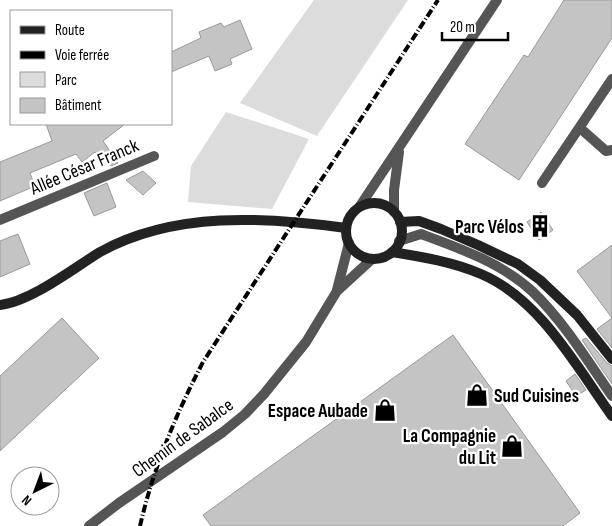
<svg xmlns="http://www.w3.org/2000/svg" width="612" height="526" viewBox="0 0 612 526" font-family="'Sofia Sans Condensed',sans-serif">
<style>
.green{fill:#dcdcdc}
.building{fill:#c4c4c4;stroke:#999}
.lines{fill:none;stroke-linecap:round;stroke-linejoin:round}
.lane{stroke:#555;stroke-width:10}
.street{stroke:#555;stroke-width:10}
.secondary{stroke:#222;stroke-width:10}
.rail{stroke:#000;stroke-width:4;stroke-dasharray:8 2.5 1 2.5;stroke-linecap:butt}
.labels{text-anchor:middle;stroke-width:4.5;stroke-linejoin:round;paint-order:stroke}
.street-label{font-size:19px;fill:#000;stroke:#fff}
.poi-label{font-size:19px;font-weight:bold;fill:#000;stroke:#fff;text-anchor:end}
</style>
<rect width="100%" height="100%" fill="#fff"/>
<!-- green -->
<g class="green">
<path d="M314 0H408L317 136 240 103Z"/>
<path d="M226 112 309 139 272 209 188 202 191 166Z"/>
</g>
<!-- building -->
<g class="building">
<path d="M564 0H612V38L519 180 465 144 524 55 528 57Z"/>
<path d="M240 20 252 49 230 59 232 64 215 71 209 56 171 72V52L201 38 199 32 221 23 224 27Z"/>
<path d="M46 124H125L103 141 118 163 111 166 95 152 82 162 76 154 30 173 35 186 0 201V162L52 141Z"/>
<path d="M143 171 156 183 143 195 126 180Z"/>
<path d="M107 183 116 207 94 216 84 193Z"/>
<path d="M541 212 553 230 539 240 527 222Z"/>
<path d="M18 234 30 264 0 277V241Z"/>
<path d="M612 245V318L577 271Z"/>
<path d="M62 318 99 358 0 451V376Z"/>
<path d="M612 318V348L597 329Z"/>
<path d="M453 335 580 513 563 526H211L203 515Z"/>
<path d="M586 338 607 363 612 366V384L582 340Z"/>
<path d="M575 374 586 390 576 396 566 381Z"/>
</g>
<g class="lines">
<!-- lane -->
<g class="lane">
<path d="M580 128 606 151 612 150"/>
<path d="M542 183 612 79"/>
<path d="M399 241 421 234C459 248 502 263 533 292 564 322 587 360 612 396"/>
</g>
<!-- street -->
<g class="street">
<path d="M360 206 497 0"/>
<path d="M394 212V190L399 152"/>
<path d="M0 220 154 156"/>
<path d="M337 290 349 243"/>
<path d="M89 526 119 503 223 432 245 414 264 394 306 342 337 291 372 259"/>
</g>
<!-- secondary -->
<g class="secondary">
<circle cx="374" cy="231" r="28"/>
<path d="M400 222 419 221 441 229 478 245 518 264 540 280 577 315 612 359"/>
<path d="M392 252C423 257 453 262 481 274 540 299 576 366 612 416"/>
<path d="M0 305C30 302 74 268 100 252 174 211 265 217 346 228"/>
</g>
<!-- rail -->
<path class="rail" d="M140 526C153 469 176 414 203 362L438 0"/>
</g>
<!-- icons -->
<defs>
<symbol id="building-bare" viewBox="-9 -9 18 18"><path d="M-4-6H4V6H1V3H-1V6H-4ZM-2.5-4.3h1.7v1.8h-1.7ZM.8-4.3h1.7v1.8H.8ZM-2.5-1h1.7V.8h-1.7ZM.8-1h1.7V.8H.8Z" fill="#000" stroke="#fff" stroke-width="2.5" paint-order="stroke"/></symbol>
<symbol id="shop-bare" viewBox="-9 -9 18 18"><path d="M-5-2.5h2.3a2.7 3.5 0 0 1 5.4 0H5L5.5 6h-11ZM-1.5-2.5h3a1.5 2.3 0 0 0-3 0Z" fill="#000" stroke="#fff" stroke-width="2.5" paint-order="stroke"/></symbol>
</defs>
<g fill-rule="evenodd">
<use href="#building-bare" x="524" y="210" width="32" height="32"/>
<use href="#shop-bare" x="461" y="379" width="32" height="32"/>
<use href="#shop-bare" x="369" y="394" width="32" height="32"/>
<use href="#shop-bare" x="496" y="430" width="32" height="32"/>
</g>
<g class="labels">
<!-- street labels -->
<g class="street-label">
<text transform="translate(84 166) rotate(-23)" y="7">Allée César Franck</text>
<text transform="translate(182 437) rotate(-36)" y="7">Chemin de Sabalce</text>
</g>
<!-- poi labels -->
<g class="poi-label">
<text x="524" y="233">Parc Vélos</text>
<text x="494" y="402" text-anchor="start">Sud Cuisines</text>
<text x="368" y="417">Espace Aubade</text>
<text x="496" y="442">La Compagnie<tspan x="496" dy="22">du Lit</tspan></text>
</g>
</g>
<!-- legend -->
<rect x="10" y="10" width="162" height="115" fill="#ffffff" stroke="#999999"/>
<rect x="20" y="26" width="25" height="8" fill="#222222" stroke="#999999"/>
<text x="55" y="35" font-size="15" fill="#000000">Route</text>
<rect x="20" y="51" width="25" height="8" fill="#000000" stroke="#999999"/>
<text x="55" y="60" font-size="15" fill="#000000">Voie ferrée</text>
<rect x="20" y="72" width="25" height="15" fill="#dcdcdc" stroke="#999999"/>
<text x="55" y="85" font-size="15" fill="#000000">Parc</text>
<rect x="20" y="98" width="25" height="15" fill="#c4c4c4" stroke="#999999"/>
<text x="55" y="110" font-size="15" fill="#000000">Bâtiment</text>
<!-- north arrow -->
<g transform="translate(35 491) rotate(222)"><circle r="24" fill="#ffffff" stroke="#999999"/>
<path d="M0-4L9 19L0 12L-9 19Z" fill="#000000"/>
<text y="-8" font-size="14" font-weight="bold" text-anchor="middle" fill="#000000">N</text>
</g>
<!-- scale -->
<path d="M442 32v8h66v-8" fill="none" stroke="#000000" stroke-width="2.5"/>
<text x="450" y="32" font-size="15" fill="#000000" stroke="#ffffff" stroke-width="4" paint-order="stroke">20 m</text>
</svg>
